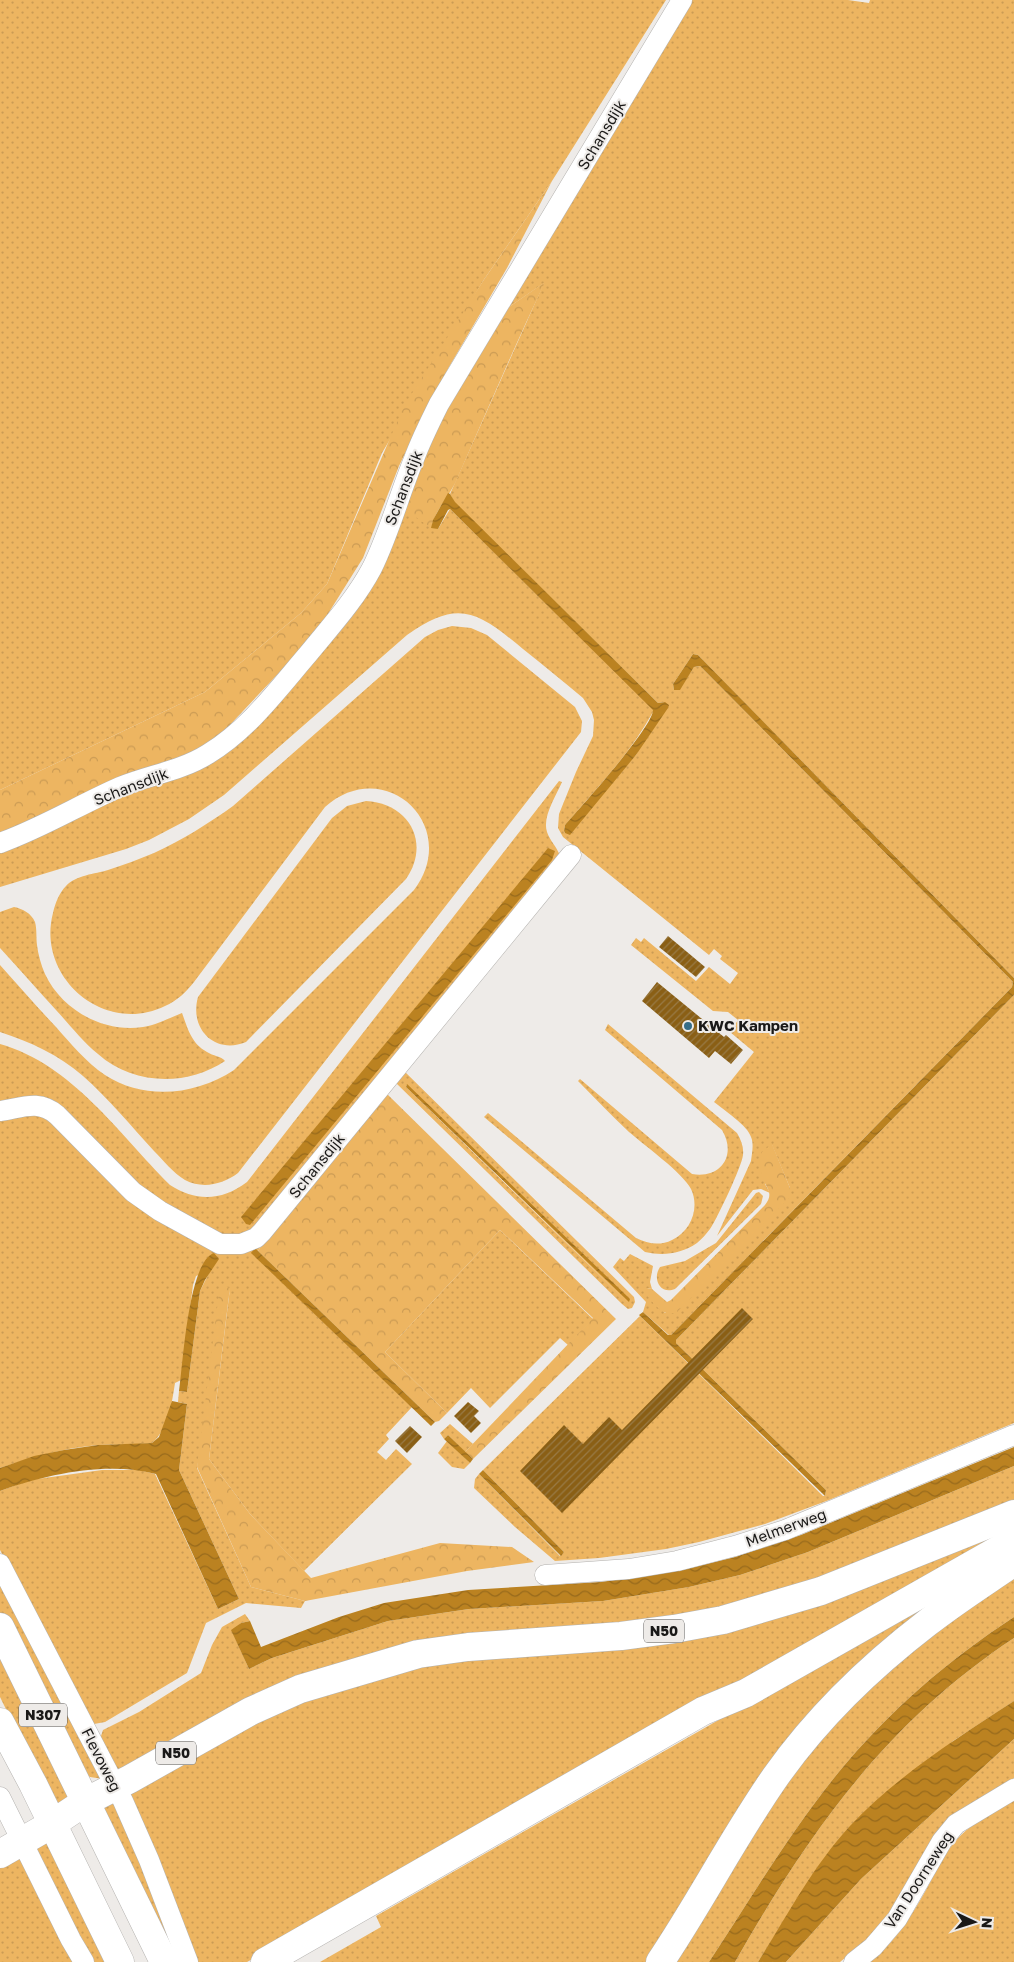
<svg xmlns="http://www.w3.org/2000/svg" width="1014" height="1962" viewBox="0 0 1014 1962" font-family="'Golos Text',sans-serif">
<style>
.grass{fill:url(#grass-dots);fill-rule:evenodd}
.forest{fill:url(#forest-crowns)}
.water{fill:url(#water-waves)}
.building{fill:url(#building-hatch)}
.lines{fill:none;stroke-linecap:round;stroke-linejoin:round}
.minor-casing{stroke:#b4b2af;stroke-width:21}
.highway-casing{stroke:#b4b2af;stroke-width:29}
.minor{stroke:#fff;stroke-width:20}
.highway{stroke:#fff;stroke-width:28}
.poi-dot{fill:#366d88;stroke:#eeebe8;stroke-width:2}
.labels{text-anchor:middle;stroke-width:4;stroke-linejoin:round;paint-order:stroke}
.shield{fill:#eeebe8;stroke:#5a5856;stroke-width:1}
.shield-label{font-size:14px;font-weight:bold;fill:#1a1918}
.street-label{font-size:15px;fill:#1a1918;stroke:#eeebe8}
.poi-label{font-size:15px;font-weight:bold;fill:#1a1918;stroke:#eeebe8;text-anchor:start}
</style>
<defs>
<pattern id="grass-dots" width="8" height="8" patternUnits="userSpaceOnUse" patternTransform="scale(1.25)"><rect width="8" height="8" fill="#edb561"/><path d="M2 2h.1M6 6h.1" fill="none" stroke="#cb9b54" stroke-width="1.8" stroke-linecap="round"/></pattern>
<pattern id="forest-crowns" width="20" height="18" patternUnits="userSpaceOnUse" patternTransform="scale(1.25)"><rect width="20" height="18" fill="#edb561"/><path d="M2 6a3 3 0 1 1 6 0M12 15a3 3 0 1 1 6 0" fill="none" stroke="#cb9b54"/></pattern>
<pattern id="water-waves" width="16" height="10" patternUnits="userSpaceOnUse" patternTransform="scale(1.25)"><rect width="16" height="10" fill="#bb8221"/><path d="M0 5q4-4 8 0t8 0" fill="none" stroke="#976a1c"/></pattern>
<pattern id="building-hatch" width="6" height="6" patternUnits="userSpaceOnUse" patternTransform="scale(1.25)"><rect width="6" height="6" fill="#8a5f15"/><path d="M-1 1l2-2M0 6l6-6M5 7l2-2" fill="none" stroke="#987a46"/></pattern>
</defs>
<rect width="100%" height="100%" fill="#eeebe8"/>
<!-- grass -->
<g class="grass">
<path d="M0 0H666L552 181 483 281 382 453 327 584 301 613 205 692 0 790Z"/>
<path d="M690 0H848L869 3 870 0H1014V978L698 655 693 654 673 684 674 690H679L694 667 700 666 1013 982 1012 987 670 1336 643 1312 646 1302 613 1267 620 1258 624 1261 630 1254 653 1266 650 1282 652 1289 647 1288 665 1313 790 1188 772 1145 765 1184 770 1193 761 1189 753 1190 717 1236 751 1161C752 1153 754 1144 751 1137 748 1126 724 1110 714 1102L754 1052 730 1032 738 1020 728 1012 713 1011 631 945 636 938 641 942 644 938 696 981 709 967 730 984 738 973 720 959 722 956 714 949 709 955 704 951 563 837 558 828 559 814 576 772 593 736 594 720 592 712 583 698C563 681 543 665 523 649 478 612 459 598 407 635L224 795 189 819 149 840 126 849 0 887V850L275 704 403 508 438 529 450 509 653 709V712C630 754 596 789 565 825L564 831 565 833 636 755 665 702 658 703 454 502 450 494 544 283 509 307Z"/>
<path d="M452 626 471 628 487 635 575 707 582 721 581 732 238 1173C222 1185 202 1189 185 1180 173 1173 163 1160 154 1151 131 1126 109 1099 83 1076 59 1055 31 1042 0 1032V965C19 986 37 1007 56 1027 71 1044 86 1062 105 1075 145 1101 196 1095 234 1070L414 890C462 826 385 754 325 807L194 982C186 992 177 1001 165 1006 104 1036 36 977 53 913 55 904 59 893 66 886 76 875 95 874 108 870 124 865 139 859 154 853 182 840 208 824 233 806L425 637 438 630Z"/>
<path d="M559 781 562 782C556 796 542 817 547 832 550 841 557 847 560 856L258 1228 228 1238 155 1200 61 1110 0 1104V1044C73 1065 118 1133 170 1185 196 1202 222 1201 247 1182Z"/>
<path d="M366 801C409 803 431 843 406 879L246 1042C215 1055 189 1029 198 997L332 818 347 806Z"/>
<path d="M14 907C23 909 31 913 35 922 37 929 36 937 37 945 38 954 41 965 45 974 62 1010 103 1033 143 1027 157 1025 169 1018 182 1013 188 1029 191 1043 207 1052 213 1056 221 1056 225 1061 186 1087 133 1085 98 1054 82 1041 70 1025 56 1010 37 989 19 969 0 948V912Z"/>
<path d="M1014 995V1423L829 1500 765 1524 699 1542 666 1549 599 1558 555 1561 515 1527 474 1488 475 1479 479 1474 560 1556 564 1552 483 1470 640 1316 823 1496H825L826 1490 676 1343V1340Z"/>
<path d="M608 1024 737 1133C741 1140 744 1147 743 1155 742 1166 717 1219 710 1229 706 1234 702 1239 697 1243 681 1254 663 1256 645 1252L484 1117 488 1113 636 1238C648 1244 660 1246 672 1240 691 1231 700 1208 691 1189 683 1173 644 1145 629 1132 612 1116 595 1098 578 1081L580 1079 692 1174C721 1179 737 1155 722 1130L605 1030Z"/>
<path d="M403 1070 634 1297 635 1302 632 1308 628 1309 622 1304 396 1083ZM406 1085 627 1302 406 1087Z"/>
<path d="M39 1112 210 1247 267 1237 258 1251 255 1249 252 1253 412 1407 386 1435 389 1439 377 1452 386 1460 396 1449 412 1464 304 1571 250 1514 209 1459 230 1288 197 1468 251 1587 305 1601 301 1608 246 1603 206 1623 187 1673 105 1722 94 1724 0 1550V1491L30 1480 102 1470H139L155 1474 218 1609 239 1599 179 1470 187 1404 178 1402 179 1391 187 1392 200 1291 210 1271 196 1276 193 1285 181 1380 175 1383C172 1403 168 1430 152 1443 134 1445 116 1444 98 1445 64 1448 32 1457 0 1468V1118Z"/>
<path d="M759 1192 763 1196 761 1204 675 1289C660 1295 652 1279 660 1267L685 1261 716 1243 756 1193Z"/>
<path d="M500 1230 593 1319 568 1345 560 1338 490 1408 471 1388 447 1413 385 1352Z"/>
<path d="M450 1424 473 1444 465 1452 448 1435 444 1439 440 1433Z"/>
<path d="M447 1441 470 1463 464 1469 452 1467 438 1453Z"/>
<path d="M1014 1466V1508L733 1615 444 1645 118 1776 100 1739 103 1730 139 1712 201 1673 212 1645 222 1627 245 1614 250 1621 241 1623 232 1631 249 1669 272 1658 388 1621 469 1609 603 1601 689 1587 740 1575 808 1552Z"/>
<path d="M1014 1529 394 1882 247 1962H196L126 1792 254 1719 380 1670 617 1642Z"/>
<path d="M1014 1551 847 1690 657 1962H320L381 1927 376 1916Z"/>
<path d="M0 1576 103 1779 90 1777 84 1774 0 1614Z"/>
<path d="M1014 1576V1617C948 1660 888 1712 838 1773 790 1832 751 1898 709 1962H669L806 1752 907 1651Z"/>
<path d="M1014 1638V1701L953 1741 801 1894 758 1962H735C809 1832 887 1722 1014 1638Z"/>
<path d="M0 1658 72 1797 59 1809 29 1756 0 1697Z"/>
<path d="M1014 1739V1778L962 1810 894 1909 862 1944 840 1962H786L861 1879Z"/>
<path d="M114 1799 178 1954 174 1962 97 1808Z"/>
<path d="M1014 1799V1962H870C892 1945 909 1920 922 1897 933 1879 939 1860 953 1844 969 1824 993 1812 1014 1799Z"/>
<path d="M48 1840 111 1962H91L34 1845Z"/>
<path d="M21 1852 77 1962H0V1864Z"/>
</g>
<!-- forest -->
<g class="forest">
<path d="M552 181 507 268 449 367 426 410 399 466 363 558 326 617 292 659 227 728 202 749 95 795 0 833V790L205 692 301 613 327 584 404 406 483 281Z"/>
<path d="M545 282C514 347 486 413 457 479 450 496 436 508 431 528L403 508 435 430 509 307Z"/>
<path d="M386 1093 616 1319 473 1459 465 1452 593 1318 500 1230 385 1352 447 1413 439 1421 435 1422 258 1251 267 1237Z"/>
<path d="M772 1144 790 1188 789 1198 677 1312C662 1318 654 1303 645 1293L644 1290 647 1288 652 1289 667 1302 671 1300 765 1205C776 1191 763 1187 761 1172 760 1166 761 1158 762 1152Z"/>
<path d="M220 1285 230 1287 209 1459 250 1514 311 1578 440 1543 512 1547 534 1562 467 1571 305 1601 251 1587 197 1467Z"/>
</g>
<!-- water -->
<g class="water">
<path d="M448 493 450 494 455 502 658 703 665 702 669 705 668 708 636 755 570 835 565 833 564 831 565 825C580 808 653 727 653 710L450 509 448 510 438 529 431 528 433 520Z"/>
<path d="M693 654 698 655 703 660 1014 978V995L676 1340V1343L826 1490 825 1496 639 1315 643 1312 668 1335H671L1012 987 1013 982 700 666 694 667 680 690H674L673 684Z"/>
<path d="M548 848 555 851 552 860 250 1225 246 1224 241 1217Z"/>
<path d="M407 1084 630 1299 629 1302 406 1087Z"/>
<path d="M255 1248 435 1422 431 1426 251 1253Z"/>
<path d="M214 1253 219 1259 205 1280 200 1291 187 1392 179 1391C183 1365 188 1262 214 1253Z"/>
<path d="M172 1401 187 1404 179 1470 239 1599 218 1609 156 1474C108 1461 46 1474 0 1491V1468L34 1456 64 1450 98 1445 152 1443 159 1437Z"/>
<path d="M448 1435 473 1459 470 1463 444 1439Z"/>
<path d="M1014 1447V1466L808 1552 740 1575 689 1587 603 1601 469 1609 388 1621 272 1658 249 1669 231 1630 241 1623 250 1621 261 1647 339 1617 384 1603 468 1590 601 1582 686 1569 735 1557 801 1535Z"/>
<path d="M483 1470 564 1552 561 1556 479 1474Z"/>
<path d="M1014 1617V1638C887 1722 809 1832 735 1962H709C751 1898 790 1832 838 1773 888 1712 948 1660 1014 1617Z"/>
<path d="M1014 1701V1739L861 1879 786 1962H758C787 1916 813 1866 850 1826 897 1776 957 1738 1014 1701Z"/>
</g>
<!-- building -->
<g class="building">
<path d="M668 936 705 967 696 977 659 947Z"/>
<path d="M657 982 724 1037 726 1035 743 1050 731 1064 715 1051 709 1058 642 1001Z"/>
<path d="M742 1308 753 1319 562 1513 520 1471 564 1425 583 1444 609 1417 622 1430Z"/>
<path d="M468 1402 479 1411 474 1416 481 1423 471 1433 454 1416Z"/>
<path d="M410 1426 422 1437 407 1453 395 1441Z"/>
</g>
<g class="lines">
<defs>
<g id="minor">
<path d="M0 843C42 828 79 805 120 787 149 775 181 771 208 754 249 729 278 689 309 653 331 626 355 600 372 568 389 534 399 495 414 459 421 440 430 422 439 404L682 0"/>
<path d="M0 1111C22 1108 38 1099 57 1115L133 1192 160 1211 220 1244H241L256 1238 262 1232 571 855"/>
<path d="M0 1564 123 1801 149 1860 188 1962"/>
<path d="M545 1575 629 1569 677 1561 735 1546 785 1530 1014 1435"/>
<path d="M0 1797 71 1940 84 1962"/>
<path d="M854 1962 873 1947 897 1919 942 1841 956 1824 1014 1789"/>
</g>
<g id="highway">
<path d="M0 1627 164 1962"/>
<path d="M0 1722 33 1784 120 1962"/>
<path d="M0 1854 52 1824 85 1802 130 1779 251 1711 300 1689 418 1654 468 1647 621 1636 674 1629 723 1620 821 1591 1014 1514"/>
<path d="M265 1962 703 1711 746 1693 1014 1541"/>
<path d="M660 1962C701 1901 734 1836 776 1776 817 1718 871 1666 927 1623 955 1601 985 1582 1014 1562"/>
</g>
</defs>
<!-- minor casing -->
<use href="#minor" class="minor-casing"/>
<!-- highway casing -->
<use href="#highway" class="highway-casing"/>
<!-- minor -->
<use href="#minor" class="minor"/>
<!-- highway -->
<use href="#highway" class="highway"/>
</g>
<!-- markers -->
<circle class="poi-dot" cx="688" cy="1026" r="5"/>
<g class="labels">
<!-- shield labels -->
<g class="shield">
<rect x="644" y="1619.5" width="40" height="23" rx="4"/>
<rect x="19" y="1703.5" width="48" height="23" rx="4"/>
<rect x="156" y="1741.5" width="40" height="23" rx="4"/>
</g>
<g class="shield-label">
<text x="664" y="1636">N50</text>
<text x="43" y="1720">N307</text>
<text x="176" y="1758">N50</text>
</g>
<!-- street labels -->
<g class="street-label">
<text transform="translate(602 135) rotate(-59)" y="5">Schansdijk</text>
<text transform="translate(404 488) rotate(-69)" y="5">Schansdijk</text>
<text transform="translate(131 787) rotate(-21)" y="5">Schansdijk</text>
<text transform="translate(317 1166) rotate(-51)" y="5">Schansdijk</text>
<text transform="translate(786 1528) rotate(-20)" y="5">Melmerweg</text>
<text transform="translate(101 1760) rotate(63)" y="5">Flevoweg</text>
<text transform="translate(919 1880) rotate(-57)" y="5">Van Doorneweg</text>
</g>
<!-- poi labels -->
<g class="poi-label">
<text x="698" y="1031">KWC Kampen</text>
</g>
</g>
<!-- north arrow -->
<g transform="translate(974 1922) rotate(94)" stroke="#eeebe8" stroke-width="4" paint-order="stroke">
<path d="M0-4L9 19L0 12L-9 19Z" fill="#1a1918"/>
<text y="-8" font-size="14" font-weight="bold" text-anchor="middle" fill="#1a1918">N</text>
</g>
</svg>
